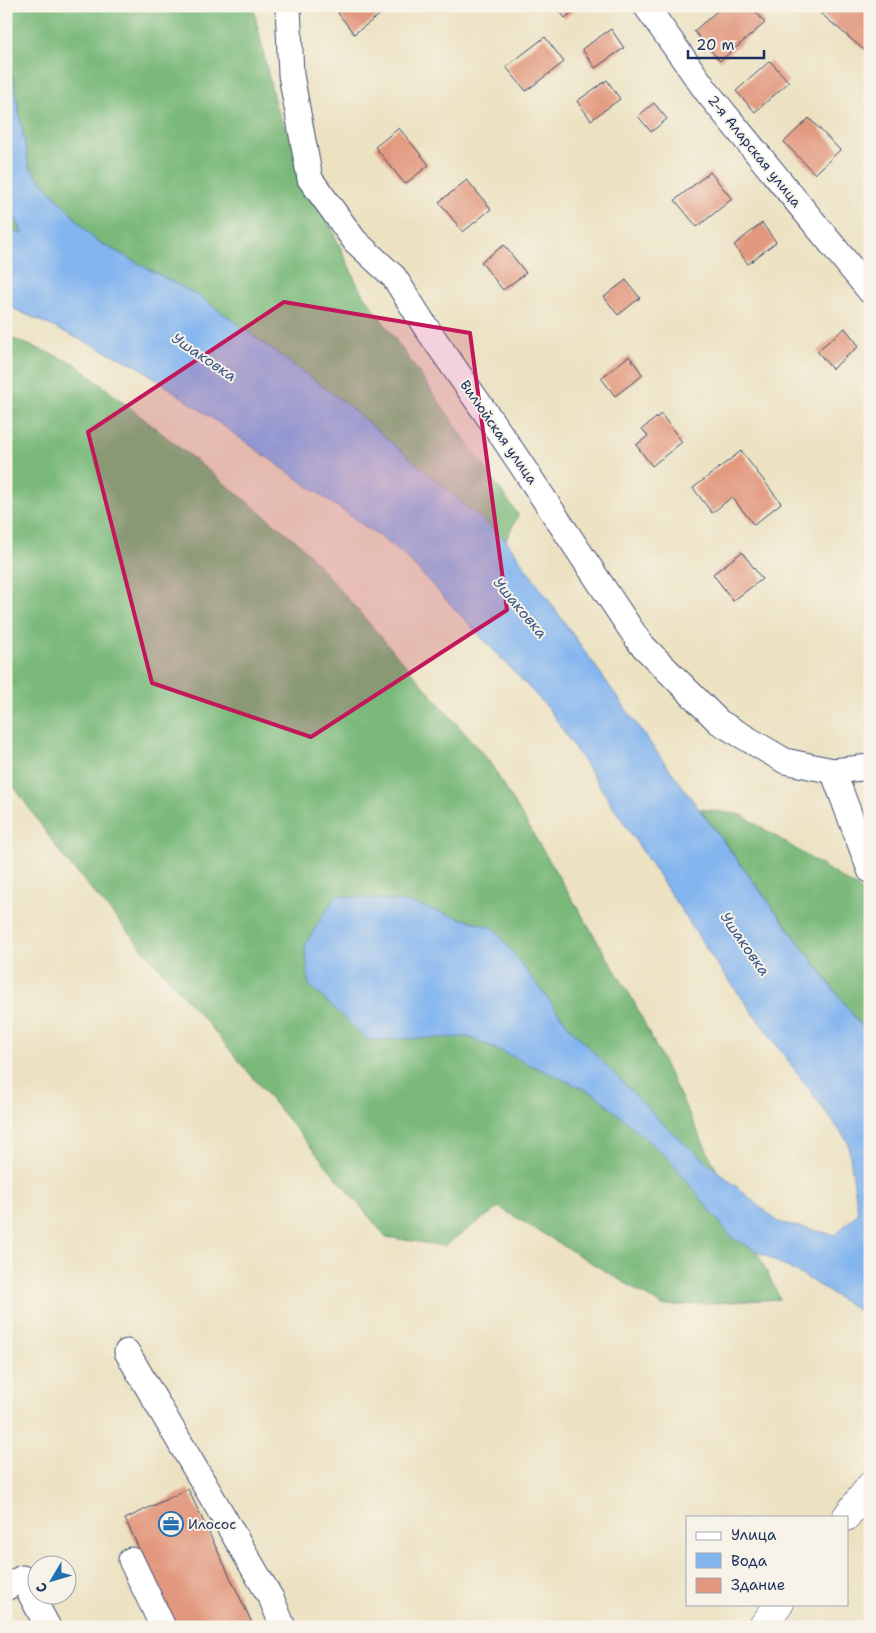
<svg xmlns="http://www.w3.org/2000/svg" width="876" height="1633" viewBox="0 0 876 1633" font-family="'Shantell Sans',sans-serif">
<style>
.forest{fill:#7ab97a;stroke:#4a746c}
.water{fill:#83b5ef;stroke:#4f72a6}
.building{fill:#e2987e}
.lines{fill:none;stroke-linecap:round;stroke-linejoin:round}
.minor-casing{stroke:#3a4a6d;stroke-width:27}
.major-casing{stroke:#3a4a6d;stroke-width:29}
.minor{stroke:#fff;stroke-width:25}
.major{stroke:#fff;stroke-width:28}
.marked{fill:#c2185b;fill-opacity:0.2;stroke:#c2185b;stroke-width:4;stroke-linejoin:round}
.labels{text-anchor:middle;stroke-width:4;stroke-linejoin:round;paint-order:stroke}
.street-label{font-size:14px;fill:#1b2f5e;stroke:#f7f3e8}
.poi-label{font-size:14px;fill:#1b2f5e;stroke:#f7f3e8;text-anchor:start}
.water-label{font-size:15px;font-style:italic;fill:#3a578a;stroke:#f7f3e8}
</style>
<rect width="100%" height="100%" fill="#f7f3e8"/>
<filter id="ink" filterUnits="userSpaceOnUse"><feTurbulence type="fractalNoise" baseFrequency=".02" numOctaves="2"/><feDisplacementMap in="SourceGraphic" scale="10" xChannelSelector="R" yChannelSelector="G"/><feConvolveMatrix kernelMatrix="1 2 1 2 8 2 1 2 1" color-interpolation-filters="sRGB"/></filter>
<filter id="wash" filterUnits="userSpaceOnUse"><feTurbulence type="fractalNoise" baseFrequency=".0096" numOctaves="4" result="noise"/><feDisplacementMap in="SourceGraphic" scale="20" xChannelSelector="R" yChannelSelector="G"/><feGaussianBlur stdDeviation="1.12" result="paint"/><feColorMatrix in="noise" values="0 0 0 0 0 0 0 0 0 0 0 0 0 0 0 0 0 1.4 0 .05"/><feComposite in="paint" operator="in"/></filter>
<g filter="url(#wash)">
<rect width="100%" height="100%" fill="#ece2c2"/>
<!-- forest -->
<g class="forest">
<path d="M6 6H253L275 105 358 286 518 515 506 540 345 403 202 298 95 240 29 167 13 78 6 62Z"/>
<path d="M6 198 23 235 6 231Z"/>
<path d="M6 336 74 363 300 544 489 761 633 1000 780 1299 663 1306 499 1207 444 1246 386 1237 209 1025 64 858 6 775Z"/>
<path d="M700 809 742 815 862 891 870 904V1038Z"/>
</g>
<!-- water -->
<path class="water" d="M6 62 13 78 29 167 95 240 202 298 345 403 506 540 647 739 870 1038V1318L804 1276 732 1238 671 1161 595 1094 469 1037 368 1040 309 985 305 945 336 895 406 902 494 928 570 1028 669 1130 778 1222 835 1235 858 1213 848 1142 714 960 549 709 400 551 138 366 6 305V231L23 234 6 198Z"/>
<g id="blocks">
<!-- building -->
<g class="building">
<path d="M347 6H383L386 10 354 34 338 13Z"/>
<path d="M556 6H580L565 18Z"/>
<path d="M723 6H751L765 23 720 61 694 31Z"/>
<path d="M825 6H859L870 15V55L819 12Z"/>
<path d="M611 29 624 48 595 68 582 49Z"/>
<path d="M545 37 564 62 526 91 506 67Z"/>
<path d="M770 61 789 82 755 112 736 91Z"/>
<path d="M607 80 620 99 591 120 577 101Z"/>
<path d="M654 103 667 119 651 132 638 116Z"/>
<path d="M809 118 840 150 815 174 784 142Z"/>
<path d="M399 128 429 165 405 184 375 147Z"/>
<path d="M710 172 732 199 697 227 675 200Z"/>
<path d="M467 180 491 209 463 232 439 202Z"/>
<path d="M762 223 776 242 748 264 734 245Z"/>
<path d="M504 245 526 273 503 290 481 262Z"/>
<path d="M626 280 640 298 618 315 604 297Z"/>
<path d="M845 328 859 346 832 369 817 351Z"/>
<path d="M629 356 643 375 615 396 601 378Z"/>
<path d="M661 414 682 442 652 466 636 445 648 436 642 429Z"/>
<path d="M741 451 781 503 754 525 732 497 712 513 693 488Z"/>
<path d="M742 552 762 579 733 601 713 574Z"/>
<path d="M188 1489 254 1627H176L125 1519Z"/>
</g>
</g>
</g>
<g filter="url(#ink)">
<use href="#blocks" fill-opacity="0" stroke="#3a4a6d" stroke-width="1"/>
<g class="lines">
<defs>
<g id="minor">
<path d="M288 6 291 75 310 179 355 241 394 277 425 326 504 439 640 643 719 722 785 761 833 771 870 767"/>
<path d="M646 6 707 92 870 291"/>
<path d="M833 771 870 870"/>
<path d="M127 1352 272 1600 283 1627"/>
<path d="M131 1560 163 1627"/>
<path d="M6 1588 22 1578 48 1627"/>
</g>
<g id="major">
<path d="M846 1517 870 1486"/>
<path d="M762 1627 779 1604"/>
</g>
</defs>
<!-- minor casing -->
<use href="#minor" class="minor-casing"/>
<!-- major casing -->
<use href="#major" class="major-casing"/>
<!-- minor -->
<use href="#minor" class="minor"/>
<!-- major -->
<use href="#major" class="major"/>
</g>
</g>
<!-- marked area -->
<path class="marked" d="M284 302 470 333 507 610 311 737 152 683 88 432Z"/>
<!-- icons -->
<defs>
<symbol id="office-ring" viewBox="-11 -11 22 22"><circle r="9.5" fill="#f7f3e8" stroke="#1f6fb2" stroke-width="1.5"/><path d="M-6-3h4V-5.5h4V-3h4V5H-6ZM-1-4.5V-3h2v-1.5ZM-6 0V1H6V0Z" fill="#1f6fb2"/></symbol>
</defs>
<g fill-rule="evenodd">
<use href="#office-ring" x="157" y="1510" width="28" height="28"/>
</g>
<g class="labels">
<!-- street labels -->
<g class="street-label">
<text transform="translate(755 151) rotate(51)" y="5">2-я Аларская улица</text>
<text transform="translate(499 432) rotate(55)" y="5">Вилюйская улица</text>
</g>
<!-- poi labels -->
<g class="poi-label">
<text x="188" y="1529">Илосос</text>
</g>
<!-- water labels -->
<g class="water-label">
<text transform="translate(204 357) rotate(34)" y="5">Ушаковка</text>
<text transform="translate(520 608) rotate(50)" y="5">Ушаковка</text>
<text transform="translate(745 944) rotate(55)" y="5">Ушаковка</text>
</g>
</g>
<!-- margin -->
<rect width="876" height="1633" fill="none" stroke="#f7f3e8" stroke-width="25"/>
<!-- legend -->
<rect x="686" y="1516" width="162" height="90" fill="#f7f3e8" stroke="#9fa5b1"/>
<rect x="696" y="1532" width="25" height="8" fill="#ffffff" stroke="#9fa5b1"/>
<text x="731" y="1540" font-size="15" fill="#1b2f5e">Улица</text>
<rect x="696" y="1553" width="25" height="15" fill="#83b5ef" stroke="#9fa5b1"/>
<text x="731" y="1566" font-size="15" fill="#1b2f5e">Вода</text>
<rect x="696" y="1578" width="25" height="15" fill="#e2987e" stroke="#9fa5b1"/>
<text x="731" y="1590" font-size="15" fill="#1b2f5e">Здание</text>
<!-- north arrow -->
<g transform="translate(52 1580) rotate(232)"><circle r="24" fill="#f7f3e8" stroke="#9fa5b1"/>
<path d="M0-4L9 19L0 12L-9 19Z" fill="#1f6fb2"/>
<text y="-8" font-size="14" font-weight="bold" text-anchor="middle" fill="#1b2f5e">С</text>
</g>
<!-- scale -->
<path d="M688 50v8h76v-8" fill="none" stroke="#1b2f5e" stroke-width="2.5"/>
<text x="696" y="50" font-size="15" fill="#1b2f5e" stroke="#f7f3e8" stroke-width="4" paint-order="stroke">20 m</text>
</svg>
